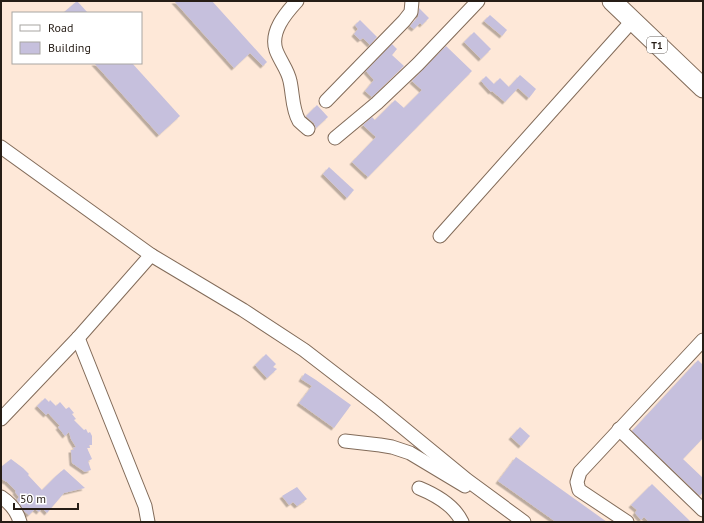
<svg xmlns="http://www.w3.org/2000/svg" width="704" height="523" viewBox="0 0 704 523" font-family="'PT Sans',sans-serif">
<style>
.building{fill:#c6c0dd;filter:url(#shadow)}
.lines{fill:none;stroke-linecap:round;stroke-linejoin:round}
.minor-casing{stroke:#826b59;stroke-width:15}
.highway-casing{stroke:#826b59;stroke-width:21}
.minor{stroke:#fff;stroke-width:13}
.highway{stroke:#fff;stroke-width:19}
.labels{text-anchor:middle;stroke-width:3;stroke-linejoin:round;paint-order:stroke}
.shield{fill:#fff;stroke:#67615c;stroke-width:1}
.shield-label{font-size:10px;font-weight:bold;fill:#261d16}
</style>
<defs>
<filter id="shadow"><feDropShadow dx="-2.5" dy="2.5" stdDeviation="0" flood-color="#0004"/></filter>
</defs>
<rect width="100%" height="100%" fill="#fee8d8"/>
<!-- building -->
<g class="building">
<path d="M77 1 88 13H63Z"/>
<path d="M174 1H212L267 62 263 66 250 53 234 68Z"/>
<path d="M419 8 429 18 422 25 420 23 414 29 410 26 418 17Z"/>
<path d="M490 15 507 30 502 36 484 21Z"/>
<path d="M360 20 377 37 370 45 363 38 360 40 354 34 358 29 355 25Z"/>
<path d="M474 32 491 49 481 59 464 42Z"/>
<path d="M392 44 397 49 392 55 404 66 372 97 365 91 374 80 366 71Z"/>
<path d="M446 46 472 71 368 177 352 162 376 137 363 125 372 117 375 120 395 100 404 108 422 90 412 81Z"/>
<path d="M94 63H132L180 116 159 135Z"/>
<path d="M520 75 536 89 529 98 518 88 505 102 492 91 491 92 481 81 486 76 494 84 500 78 509 87Z"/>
<path d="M317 105 328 117 316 128 314 123 306 116Z"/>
<path d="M329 167 354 190 347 198 323 174Z"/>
<path d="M266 354 276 364 273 367 277 369 267 378 255 365Z"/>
<path d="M698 360 703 365V438L683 459 703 478V492L700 496 632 431Z"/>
<path d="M305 373 316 380 351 405 334 428 299 403 312 386 301 379Z"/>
<path d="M45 398 49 402 50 400 56 406 60 402 66 409 69 407 74 413 72 414 76 419 74 420 84 430 86 429 88 433 90 432 92 436V445H89L90 448H87L92 459 88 461 91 470 85 472 72 463 71 450H74L73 448 76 447 71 439 69 432 65 436 58 427 60 426 48 413 46 415 37 406Z"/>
<path d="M520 427 530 436 521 446 511 437Z"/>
<path d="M516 457 607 522H556L498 481Z"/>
<path d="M11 459 23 468 29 474 28 475 42 490 56 476 64 469 85 488 64 493 47 513 42 508 39 512 35 509 29 515 24 511 17 500 19 497 15 492 16 491 6 481V482L1 478V467Z"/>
<path d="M652 484 691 522H649L644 517 641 520 635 513 637 510 631 505Z"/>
<path d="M297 487 307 499 297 506 293 502 289 505 282 496Z"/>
</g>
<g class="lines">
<defs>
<g id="minor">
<path d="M297 1C285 14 270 32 276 50 280 61 288 70 290 81 293 94 292 109 299 121 302 124 306 127 308 129"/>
<path d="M326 101 404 21 411 12 412 1"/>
<path d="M335 138 377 103 418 64 478 1"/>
<path d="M1 147 151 255 243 310 304 350 378 407 467 480 524 522"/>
<path d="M440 236 632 21"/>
<path d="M78 338 145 506 148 522"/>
<path d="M1 419 78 338 151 255"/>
<path d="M619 429 703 510"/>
<path d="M345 441 380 445 392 447 410 453 465 486"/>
<path d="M419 488C436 495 454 505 462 522"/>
<path d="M1 497C10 503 17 511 20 522"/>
<path d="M627 522 579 490 577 482 580 472 703 340"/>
</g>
<path id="highway" d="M612 1 703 88"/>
</defs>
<!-- minor casing -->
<use href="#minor" class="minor-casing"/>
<!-- highway casing -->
<use href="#highway" class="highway-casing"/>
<!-- minor -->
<use href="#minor" class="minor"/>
<!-- highway -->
<use href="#highway" class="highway"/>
</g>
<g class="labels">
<!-- shield labels -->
<rect class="shield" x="647" y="37" width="20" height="16" rx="3"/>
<g class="shield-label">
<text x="657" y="49">T1</text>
</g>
</g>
<!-- border -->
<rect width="704" height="523" fill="none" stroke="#261d16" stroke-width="4"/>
<!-- legend -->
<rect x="12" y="12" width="130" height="52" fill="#ffffff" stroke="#a8a5a2"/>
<rect x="20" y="25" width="20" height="6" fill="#ffffff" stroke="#a8a5a2"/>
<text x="48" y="32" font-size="12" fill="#261d16">Road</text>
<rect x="20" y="42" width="20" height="12" fill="#c6c0dd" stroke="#a8a5a2"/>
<text x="48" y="52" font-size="12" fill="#261d16">Building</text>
<!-- scale -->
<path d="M14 503v6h64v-6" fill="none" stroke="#261d16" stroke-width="2"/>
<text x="20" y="503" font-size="12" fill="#261d16" stroke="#ffffff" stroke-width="3" paint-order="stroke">50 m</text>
</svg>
